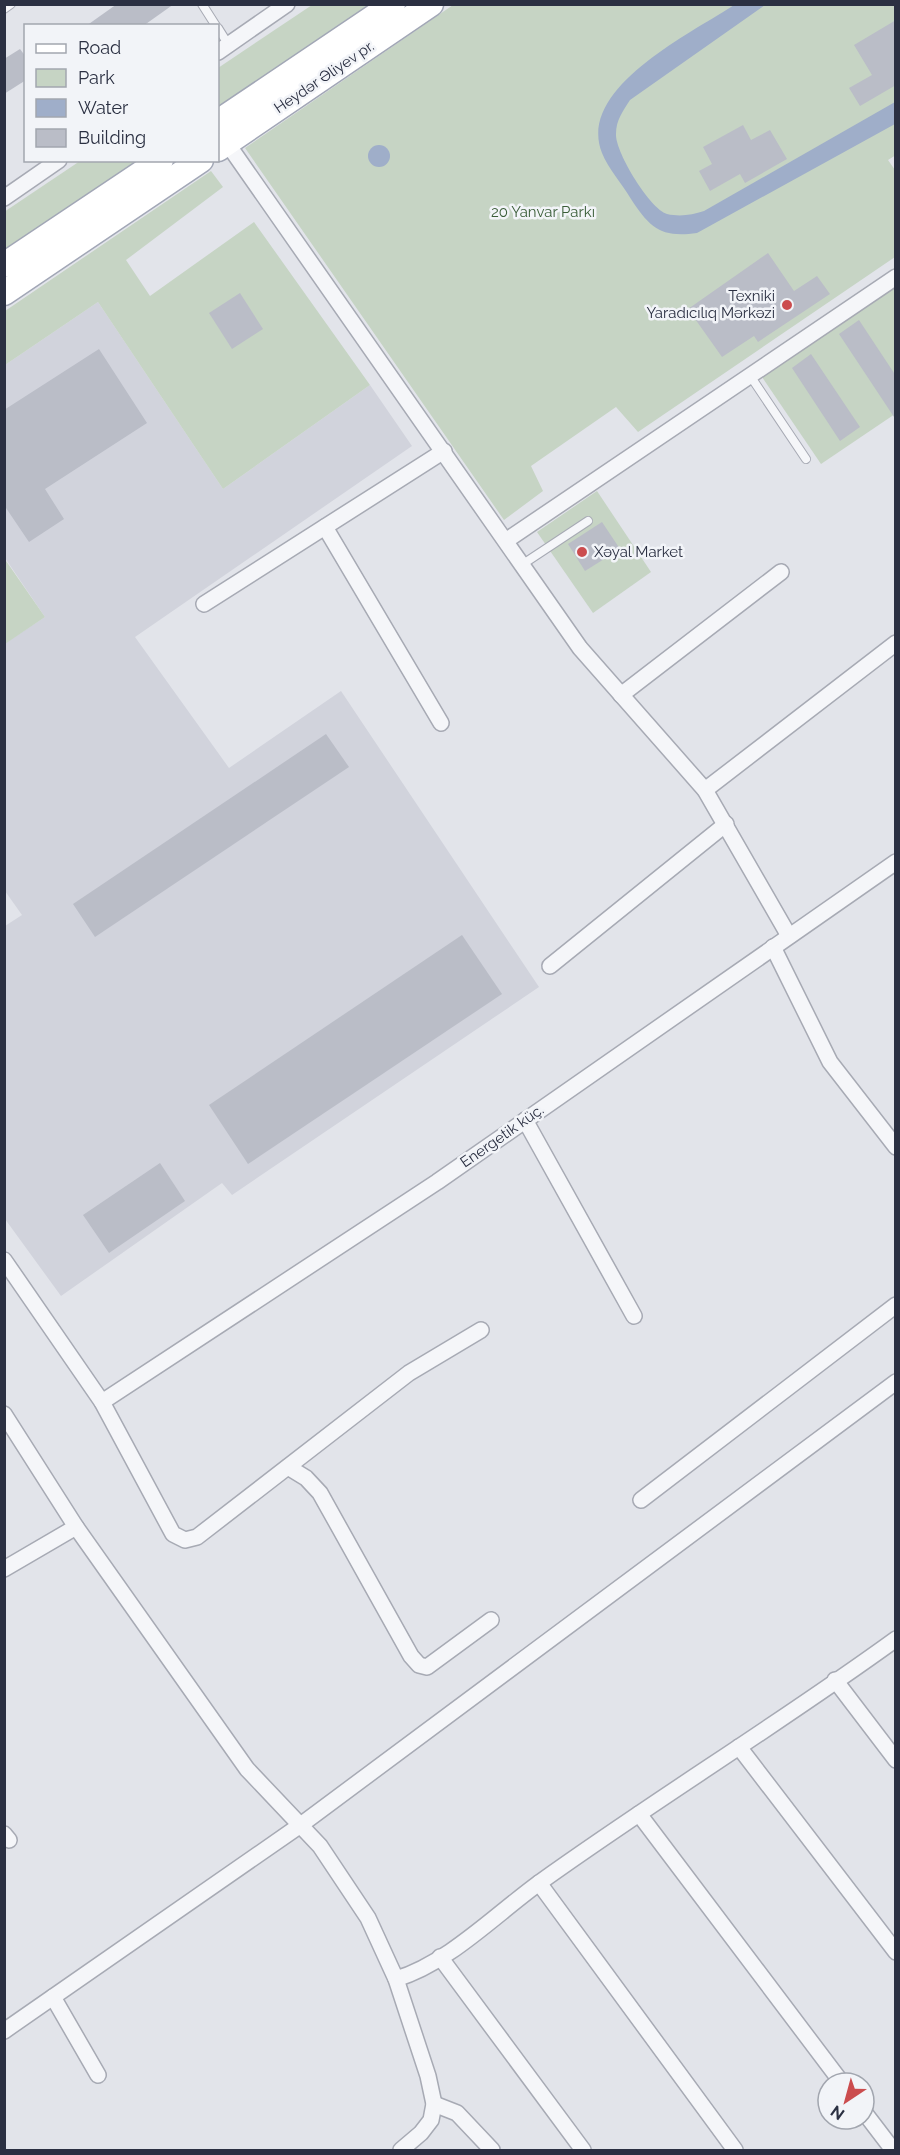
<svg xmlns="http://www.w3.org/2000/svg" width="900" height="2155" viewBox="0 0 900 2155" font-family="Raleway,sans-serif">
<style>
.built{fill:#d1d3dc}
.green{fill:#c6d4c4}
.water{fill:#9faec9}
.building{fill:#babdc7}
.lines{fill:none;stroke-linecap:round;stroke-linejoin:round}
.service-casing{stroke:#a7aab4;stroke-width:10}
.minor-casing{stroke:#a7aab4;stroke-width:18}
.primary-casing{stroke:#a2a7b6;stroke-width:27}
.service{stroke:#f5f6f9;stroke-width:8}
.minor{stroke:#f5f6f9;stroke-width:15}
.primary{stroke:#fff;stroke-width:24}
.poi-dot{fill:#cb4c4e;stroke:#f2f4f8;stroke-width:2}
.labels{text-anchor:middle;stroke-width:5;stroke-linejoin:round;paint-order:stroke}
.street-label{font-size:15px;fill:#2b3042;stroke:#f2f4f8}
.park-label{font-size:15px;fill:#3a5d38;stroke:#f2f4f8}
.poi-label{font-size:15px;fill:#2b3042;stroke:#f2f4f8;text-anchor:end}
</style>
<rect width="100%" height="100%" fill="#e2e4ea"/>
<!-- built -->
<path class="built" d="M98 302 223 489 370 385 412 446 135 637 229 768 341 691 539 987 232 1195 222 1183 61 1296 5 1219V926L22 915 5 891 4 644 45 617 5 558V365Z"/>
<!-- green -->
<g class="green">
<path d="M312 5H373L218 109V68Z"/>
<path d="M453 5H895L896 155 888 160 895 170V257L638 432 616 407 531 466 543 491 504 520 245 148Z"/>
<path d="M80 161H141L5 252 4 212Z"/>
<path d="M211 171 223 187 126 260 150 296 254 222 370 385 223 489 98 302 5 365V311Z"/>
<path d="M895 286V414L821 464 762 377Z"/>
<path d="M597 491 651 572 593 613 537 532Z"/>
<path d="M4 558 45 617 5 644H4Z"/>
</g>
<!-- water -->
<g class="water">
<path d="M734 5H765L630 100C623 111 616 120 616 134 615 152 650 209 667 214 680 217 692 215 704 211L895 102V124L697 233C661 238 650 228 631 199 622 184 608 168 602 153 576 88 692 33 734 5Z"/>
<circle cx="379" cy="156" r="11"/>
</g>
<!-- building -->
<g class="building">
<path d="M117 4H174L143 26H86Z"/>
<path d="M896 20V85L860 106 849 88 872 75 854 45Z"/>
<path d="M20 49 26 57V80L4 94V59Z"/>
<path d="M743 125 751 140 770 130 787 159 745 183 740 174 710 191 699 171 712 164 703 147Z"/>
<path d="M768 253 794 291 817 276 830 294 758 342 754 336 722 357 688 309Z"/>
<path d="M240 293 263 329 232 349 209 313Z"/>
<path d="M859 320 896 376V420L839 334Z"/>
<path d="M99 349 147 423 45 489 64 519 29 542 4 505V410Z"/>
<path d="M811 354 860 427 840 441 792 368Z"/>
<path d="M602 522 620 549 585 571 568 544Z"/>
<path d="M326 734 349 767 95 937 73 904Z"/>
<path d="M462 935 502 994 248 1164 209 1105Z"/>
<path d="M160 1163 185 1201 109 1253 83 1215Z"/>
</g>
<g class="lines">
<defs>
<g id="service">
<path d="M202 4 216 26"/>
<path d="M4 9 11 4"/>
<path d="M218 28 228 44"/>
<path d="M751 377 806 459"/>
<path d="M523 564 588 521"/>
</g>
<g id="minor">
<path d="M218 52 287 4"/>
<path d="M227 143 580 648 705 790 789 936"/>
<path d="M4 198 59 160"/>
<path d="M325 527 441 723"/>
<path d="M507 540 896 277"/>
<path d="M204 604 444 451"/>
<path d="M621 695 781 572"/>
<path d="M705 790 896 643"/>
<path d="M773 947 830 1062 896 1147"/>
<path d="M550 966 726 824"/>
<path d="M525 1120 634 1316"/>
<path d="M4 1260 102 1402 173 1534 185 1540 197 1537 409 1373 481 1330"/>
<path d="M102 1402 437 1182 896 862"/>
<path d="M4 1414 76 1527 247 1769 320 1846 368 1918 396 1979 428 2076 434 2104 431 2120 421 2133 401 2150"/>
<path d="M288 1467 306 1478 320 1493 411 1656 419 1665 427 1667 491 1620"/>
<path d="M641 1500 896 1305"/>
<path d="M4 1569 76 1527"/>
<path d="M835 1680 896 1760"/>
<path d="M739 1747 896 1952"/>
<path d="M639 1814 842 2083"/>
<path d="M4 1834 9 1840"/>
<path d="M539 1883 735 2150"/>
<path d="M440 1957 583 2150"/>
<path d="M396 1979C447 1964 495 1915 539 1883 656 1799 779 1724 896 1639"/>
<path d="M53 1997 98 2075"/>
<path d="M4 2031 302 1824 896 1382"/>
<path d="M434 2104 457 2113 492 2150"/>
<path d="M864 2112 893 2150"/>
</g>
<g id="primary">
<path d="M218 122 393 4"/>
<path d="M218 149 431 4"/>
<path d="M4 265 161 160"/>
<path d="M4 293 201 160"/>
</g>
</defs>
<!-- service casing -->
<use href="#service" class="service-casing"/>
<!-- minor casing -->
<use href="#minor" class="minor-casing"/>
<!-- primary casing -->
<use href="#primary" class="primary-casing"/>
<!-- service -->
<use href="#service" class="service"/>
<!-- minor -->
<use href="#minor" class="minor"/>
<!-- primary -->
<use href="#primary" class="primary"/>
</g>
<!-- markers -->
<g class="poi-dot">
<circle cx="787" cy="305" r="6"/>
<circle cx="582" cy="552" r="6"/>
</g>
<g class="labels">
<!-- street labels -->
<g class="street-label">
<text transform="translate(324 77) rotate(-34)" y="5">Heydər Əliyev pr.</text>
<text transform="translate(502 1136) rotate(-35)" y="5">Energetik küç.</text>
</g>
<!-- park labels -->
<g class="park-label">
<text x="543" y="217">20 Yanvar Parkı</text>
</g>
<!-- poi labels -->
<g class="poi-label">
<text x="775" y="301">Texniki<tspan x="775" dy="17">Yaradıcılıq Mərkəzi</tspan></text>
<text x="594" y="557" text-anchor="start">Xəyal Market</text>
</g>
</g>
<!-- border -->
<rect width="900" height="2155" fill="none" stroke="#2b3042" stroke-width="12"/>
<!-- legend -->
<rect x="24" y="24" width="195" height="138" fill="#f2f4f8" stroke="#a2a6af" stroke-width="1.5"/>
<rect x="36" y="44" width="30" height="9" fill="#ffffff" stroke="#a2a6af" stroke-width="1.5"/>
<text x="78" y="54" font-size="18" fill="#2b3042">Road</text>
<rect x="36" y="69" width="30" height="18" fill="#c6d4c4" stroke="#a2a6af" stroke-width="1.5"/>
<text x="78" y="84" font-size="18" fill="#2b3042">Park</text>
<rect x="36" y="99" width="30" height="18" fill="#9faec9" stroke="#a2a6af" stroke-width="1.5"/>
<text x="78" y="114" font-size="18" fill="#2b3042">Water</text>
<rect x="36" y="129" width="30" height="18" fill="#babdc7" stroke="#a2a6af" stroke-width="1.5"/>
<text x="78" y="144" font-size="18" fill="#2b3042">Building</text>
<!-- north arrow -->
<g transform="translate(846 2101) rotate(216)"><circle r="28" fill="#f2f4f8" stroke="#a2a6af" stroke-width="1.5"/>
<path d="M0-4.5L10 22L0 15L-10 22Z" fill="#cb4c4e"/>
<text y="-9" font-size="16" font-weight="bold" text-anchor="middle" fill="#2b3042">N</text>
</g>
</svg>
